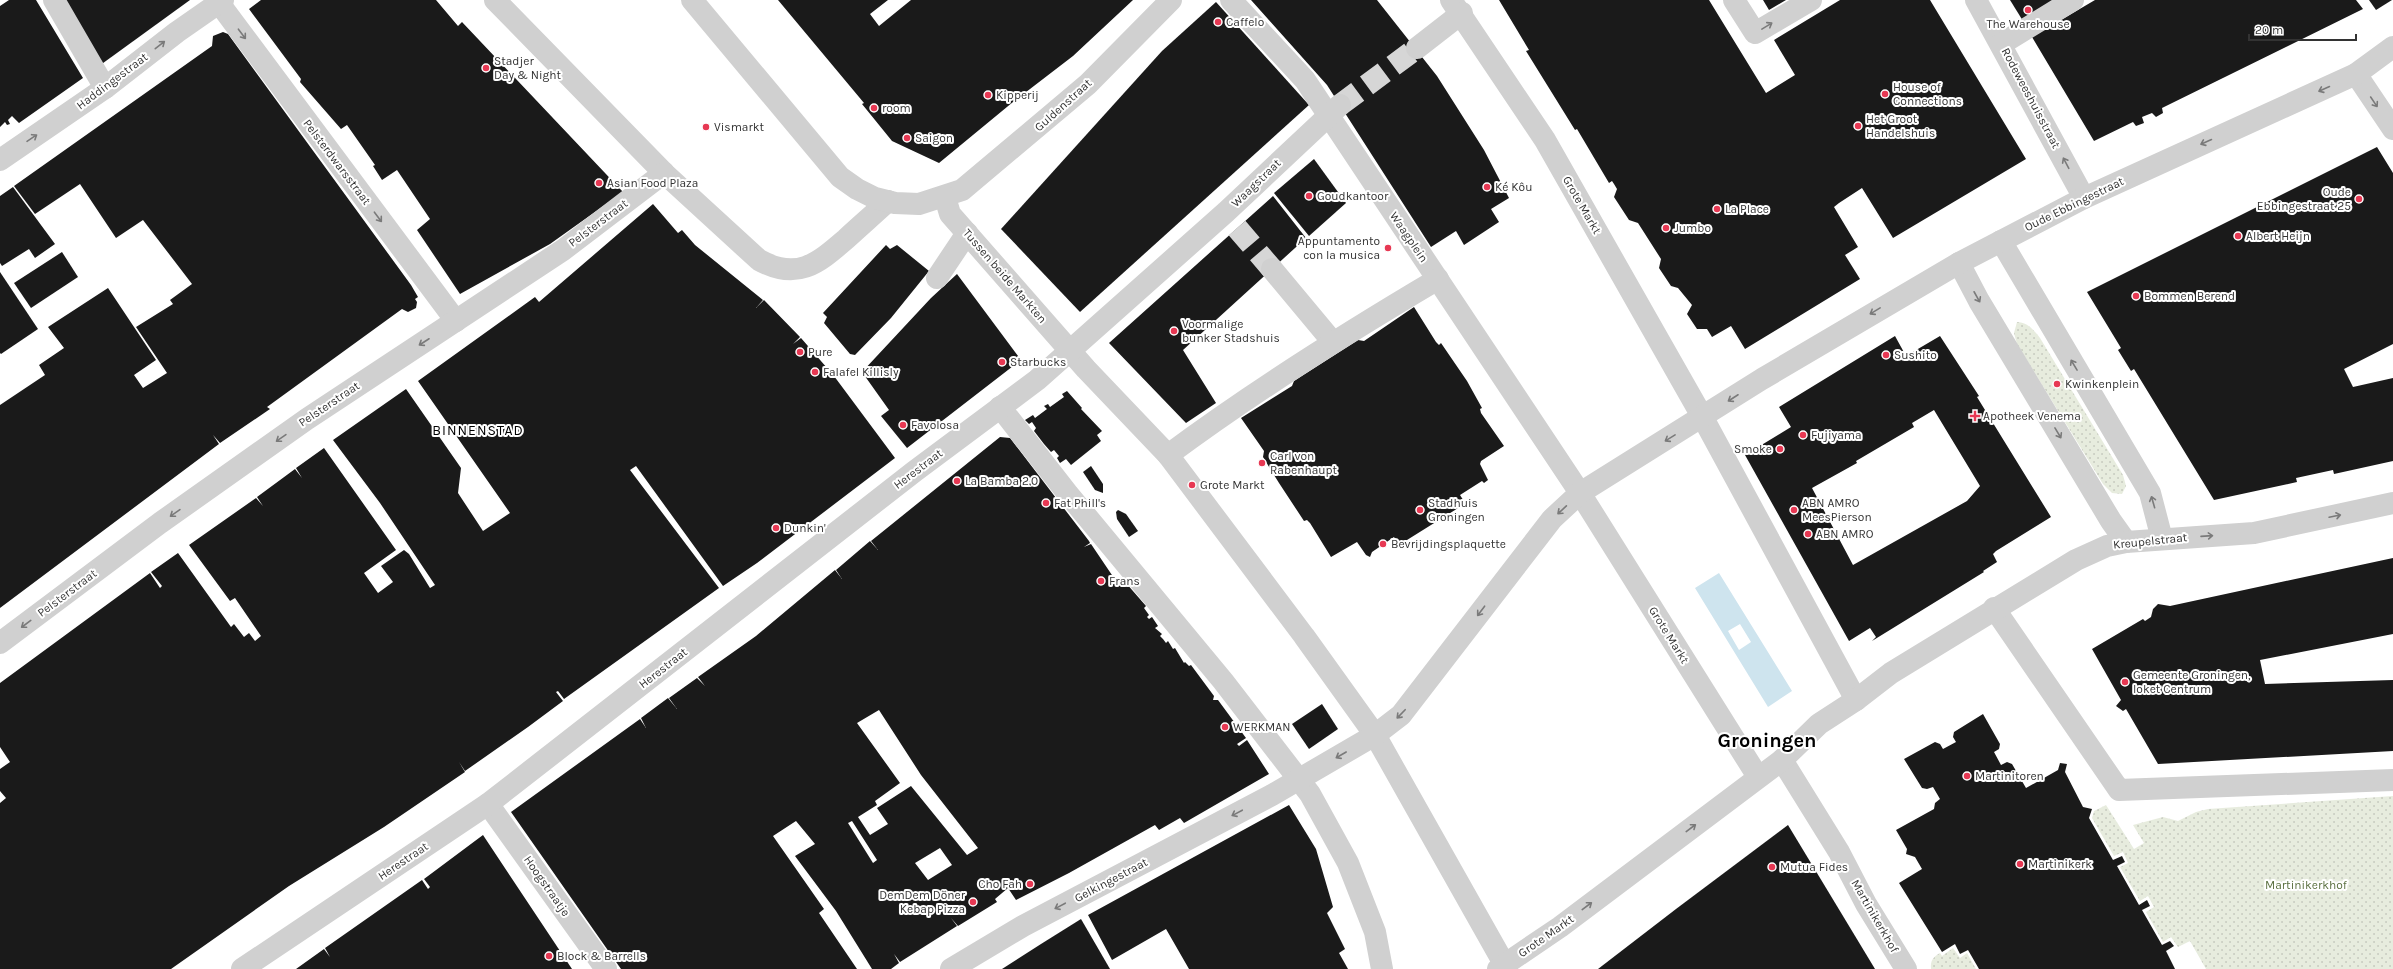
<svg xmlns="http://www.w3.org/2000/svg" width="2393" height="969" viewBox="0 0 2393 969" font-family="Karla,sans-serif">
<style>
.green{fill:url(#green-dots)}
.water{fill:#cee4ee;fill-rule:evenodd}
.building{fill:#1a1a1a;fill-rule:evenodd}
.lines{fill:none;stroke-linecap:round;stroke-linejoin:round}
.minor-tunnel{stroke:#d6d6d6;stroke-width:22;stroke-dasharray:22 11;stroke-linecap:butt}
.minor{stroke:#d0d0d0;stroke-width:22}
.oneway{stroke:#7a7a7a}
.poi-dot{fill:#e73853;stroke:#fff;stroke-width:1.5}
.labels{text-anchor:middle;stroke-width:4;stroke-linejoin:round;paint-order:stroke}
.poi-label{font-size:12px;fill:#333;stroke:#fff;text-anchor:start}
.street-label{font-size:12px;fill:#333;stroke:#fff}
.park-label{font-size:12px;fill:#5a703f;stroke:#fff}
.quarter-label{font-size:14px;letter-spacing:1px;fill:#000;stroke:#fff}
.town-label{font-size:20px;font-weight:bold;fill:#000;stroke:#fff}
</style>
<defs>
<pattern id="green-dots" width="8" height="8" patternUnits="userSpaceOnUse"><rect width="8" height="8" fill="#e7ecde"/><path d="M2 2h.1M6 6h.1" fill="none" stroke="#c7cbbf" stroke-width="1.8" stroke-linecap="round"/></pattern>
</defs>
<rect width="100%" height="100%" fill="#fff"/>
<!-- green -->
<g class="green">
<path d="M2017 322C2027 322 2034 330 2040 338L2123 475 2126 486 2122 494 2112 493 2103 484 2017 344 2014 333Z"/>
<path d="M2393 796V969H2206L2190 941 2178 947 2171 937 2163 942 2146 912 2154 907 2148 896 2140 901 2120 867 2128 863 2123 852 2114 856 2092 818 2094 811 2106 805 2134 849 2144 843 2133 825 2163 817 2178 821 2196 812 2208 809Z"/>
<path d="M1953 948 1960 958 1967 953 1976 969H1931C1930 961 1933 957 1940 953L1942 956Z"/>
</g>
<!-- water -->
<path class="water" d="M1719 573 1792 691 1768 707 1695 588ZM1740 624 1751 642 1739 650 1728 631Z"/>
<!-- building -->
<g class="building">
<path d="M9 0H36L83 78 19 123 12 116 8 120 10 124 7 125 5 122 0 127V6Z"/>
<path d="M61 0H190L99 66Z"/>
<path d="M261 0H436L458 26 462 22 623 192 550 244 460 294 417 230 430 219 397 170 382 180 373 166 375 165 347 125 341 129 300 82 301 79 249 9Z"/>
<path d="M778 0H888L870 14 879 26 911 0H1133L1073 56 1013 102 939 163 892 141 862 104 864 103Z"/>
<path d="M1251 0H1377L1437 76 1484 150 1509 198 1491 209 1499 222 1464 245 1456 231 1431 247 1327 85Z"/>
<path d="M1499 0H1709L1766 93 1795 75 1774 40 1840 0H1930L2026 159 1893 238 1862 188 1839 203 1834 207 1858 247 1845 255 1860 279 1745 349 1731 326 1712 337 1707 329H1697L1687 314 1692 305 1678 288 1671 286 1659 268 1661 259 1638 223 1629 220 1614 197 1617 189 1614 184 1612 181 1609 183 1577 129 1575 130 1526 51 1529 50Z"/>
<path d="M1763 0H1786L1769 10Z"/>
<path d="M2010 0H2058L2023 21Z"/>
<path d="M2095 0H2356L2363 9 2162 108 2163 113 2156 117 2152 113 2142 117 2144 123 2136 126 2133 122 2094 141 2032 37Z"/>
<path d="M2369 0H2392L2376 10Z"/>
<path d="M1216 2 1309 105 1080 312 1001 229 1162 51Z"/>
<path d="M223 32 228 34 411 285 418 297 415 299 417 302 416 308 408 312 402 309 267 407 270 409 220 443 213 435 219 444 0 608V405L45 375 39 365 64 348 48 327 108 288 156 360 134 375 143 388 167 373 136 327 173 304 170 300 192 284 143 220 116 238 80 184 35 214 14 186 212 46 213 36Z"/>
<path d="M2377 147 2393 173V344L2344 369 2353 387 2393 378V461L2334 474 2333 470 2296 478 2297 482 2214 500 2134 369 2131 371 2118 350 2121 348 2087 292Z"/>
<path d="M1314 159 1346 203 1309 236 1274 193Z"/>
<path d="M13 187 55 244 35 258 29 249 2 266 0 263V196Z"/>
<path d="M1273 196 1306 238 1183 350 1216 403 1186 423 1109 343Z"/>
<path d="M653 204 678 233 682 230 695 245 763 300 756 308 764 300 800 337 793 344 801 338 834 376 895 458 757 563 723 586 636 466 630 470 719 588 564 699 558 691 556 692 563 701 528 727 465 771 459 762 465 772 384 827 289 886 171 969H0V803L6 798 0 791V769L10 762 0 747V683L150 573 160 588 162 586 151 572 178 553 231 627 234 624 244 637 249 633 255 641 261 636 235 598 230 601 189 545 256 498 263 506 257 497 295 469 302 478 296 468 324 448 396 550 364 573 378 593 393 582 381 566 404 550 409 554 430 588 435 585 380 503 333 440 406 389 461 468 458 493 483 531 510 513 418 381 535 297 539 302Z"/>
<path d="M886 245 890 249 897 245 929 271 891 318 855 355 850 354 824 323 827 317 823 313Z"/>
<path d="M62 252 78 277 31 308 14 283Z"/>
<path d="M0 272 38 329 1 354 0 353Z"/>
<path d="M957 274 1021 360 907 448 881 416 889 410 862 372 931 298Z"/>
<path d="M1414 307 1436 342 1439 345 1441 343 1467 381 1482 408 1480 409 1481 413 1504 446 1481 461 1480 464 1488 480 1484 483 1482 481 1460 495 1465 503 1455 510 1399 545 1394 537 1372 552 1370 557 1366 555 1357 542 1331 557 1310 523 1307 520 1304 521 1279 483 1263 457 1264 451 1241 418 1292 386 1294 381 1358 340 1364 341Z"/>
<path d="M1895 336 1906 356 1940 336 1979 396 1977 397 2051 517 1996 551 1993 554 1997 562 1983 571 1984 572 1872 641 1876 637 1870 628 1849 641 1745 455 1791 427 1779 407ZM1934 410 1980 486 1967 501 1853 565 1812 488 1857 463 1856 461 1914 427 1912 423Z"/>
<path d="M1067 391 1082 408 1081 409 1102 431 1097 435 1101 441 1071 465 1066 459 1060 463 1057 458 1059 456 1054 450 1051 452 1044 444 1034 431 1036 428 1032 422 1029 424 1025 420 1033 415 1035 418 1047 409 1044 406 1048 404 1050 407 1064 397 1062 394Z"/>
<path d="M1000 437 1010 438 1089 541 1090 543 1084 547 1091 544 1118 584 1126 583 1146 606 1144 608 1149 615 1147 617 1149 619 1152 617 1158 626 1155 628 1162 634 1160 636 1163 639 1166 643 1168 641 1173 649 1175 648 1184 663 1185 662 1189 666 1191 665 1214 696 1213 700H1218L1246 738 1237 744 1239 746 1247 740 1269 774 1184 823 1180 818 1159 830 1155 825 1069 873 1016 900 1008 888 995 899 997 902 958 926 951 918 957 926 900 962 894 954 899 963 891 969H872L836 911 795 856 815 844 796 821 773 836 824 909 819 913 857 969H621L511 812 640 719 646 728 641 718 668 698 677 709 669 698 697 678 705 686 698 677 756 636 835 570 842 579 836 570 870 541 878 550 871 541ZM879 710 921 775 978 848 967 855 911 786 877 808 888 824 870 835 858 817 877 805 875 801 900 783 857 723ZM852 821 877 860 873 863 848 823ZM940 848 952 865 928 880 915 863Z"/>
<path d="M1091 466 1103 484V493L1095 490 1083 472Z"/>
<path d="M1118 510 1126 514 1138 531 1129 537 1117 519 1116 512Z"/>
<path d="M2393 558V634L2260 660 2265 684 2393 680V751L2158 764 2126 709 2123 711 2116 706 2121 700 2092 649 2143 619 2145 621 2151 617 2153 609 2158 604 2170 606Z"/>
<path d="M1322 704 1338 729 1309 749 1292 724Z"/>
<path d="M1983 714 2000 744 1999 749 1994 752 2001 765 2007 762 2012 764 2026 788 2058 770 2060 763 2067 764 2065 772 2083 807 2092 809 2089 818 2113 860 2122 856 2125 862 2117 866 2139 905 2147 900 2150 906 2142 910 2162 945 2170 941 2174 946 2166 951 2175 969H1979L1968 950 1960 954 1955 944 1942 952 1899 883 1922 869 1915 857 1906 854 1907 849 1896 830 1934 809 1935 803 1940 799 1933 787 1927 789 1922 788 1904 759 1935 742 1940 744 1943 749 1956 742 1953 737 1954 732Z"/>
<path d="M1289 805 1316 849 1333 907 1327 913 1345 949 1339 953 1348 969H1189L1166 929 1112 960 1088 915Z"/>
<path d="M1788 825 1875 969H1598L1676 909Z"/>
<path d="M483 835 572 969H296L324 949 330 957 325 948 422 880 428 889 430 887 424 879Z"/>
<path d="M1081 919 1110 969H1002L1041 944Z"/>
</g>
<g class="lines">
<!-- minor-tunnel -->
<g class="minor-tunnel">
<path d="M1340 105 1417 48"/>
<path d="M1237 228 1272 269"/>
</g>
<!-- minor -->
<g class="minor">
<path d="M54 0 105 88"/>
<path d="M495 0 664 173 759 260C797 281 817 264 846 239 860 226 874 214 888 201"/>
<path d="M692 0 840 177 857 189 875 198 895 203 919 204 962 190 1088 84 1171 0"/>
<path d="M1231 0 1305 80 1580 493 1758 777"/>
<path d="M1451 0 1545 140 1703 418 1856 700"/>
<path d="M1734 0 1755 33 1811 0"/>
<path d="M1976 0 2084 198"/>
<path d="M219 3 456 321"/>
<path d="M2001 44 2073 0"/>
<path d="M1417 48 1462 13"/>
<path d="M2356 74 2393 129"/>
<path d="M0 160 105 88 177 32 223 0"/>
<path d="M945 197 950 214 1086 369 1168 455 1304 636 1375 735 1507 969"/>
<path d="M2001 241 2150 493 2162 539"/>
<path d="M1959 263 1979 301 2111 521 2126 542"/>
<path d="M1272 269 1332 341"/>
<path d="M937 278 967 233"/>
<path d="M1000 407 1068 494 1223 681 1310 794 1348 863 1375 932 1382 969"/>
<path d="M1168 455C1254 391 1345 334 1438 279"/>
<path d="M1994 608 2119 790 2393 780"/>
<path d="M0 643 160 523 307 419 563 250 664 173"/>
<path d="M1782 760 1839 852 1866 904 1906 969"/>
<path d="M488 804 606 969"/>
<path d="M242 969 488 804 915 471 1037 380 1226 212 1340 105"/>
<path d="M951 969 1023 926 1272 795 1375 735 1401 715 1552 519 1580 493 1762 379 1959 263 2084 198 2356 74 2393 47"/>
<path d="M1498 969 1560 927 1782 760 1819 724 1856 700 1891 673 2076 560 2107 546 2126 542 2254 533 2393 503"/>
</g>
</g>
<!-- one-way arrows -->
<defs><path id="oneway-shaft" d="M-6 0H5M1.5-3L5.5 0L1.5 3" fill="none" stroke-width="1.6" stroke-linecap="round" stroke-linejoin="round"/></defs>
<g class="oneway">
<use href="#oneway-shaft" transform="translate(1767 26) rotate(-31)"/>
<use href="#oneway-shaft" transform="translate(242 34) rotate(53)"/>
<use href="#oneway-shaft" transform="translate(160 45) rotate(-38)"/>
<use href="#oneway-shaft" transform="translate(2324 89) rotate(156)"/>
<use href="#oneway-shaft" transform="translate(2374 102) rotate(56)"/>
<use href="#oneway-shaft" transform="translate(32 138) rotate(-34)"/>
<use href="#oneway-shaft" transform="translate(2206 142) rotate(156)"/>
<use href="#oneway-shaft" transform="translate(2066 163) rotate(-118)"/>
<use href="#oneway-shaft" transform="translate(378 217) rotate(53)"/>
<use href="#oneway-shaft" transform="translate(1977 297) rotate(61)"/>
<use href="#oneway-shaft" transform="translate(1875 311) rotate(149)"/>
<use href="#oneway-shaft" transform="translate(424 342) rotate(147)"/>
<use href="#oneway-shaft" transform="translate(2074 365) rotate(-121)"/>
<use href="#oneway-shaft" transform="translate(1733 398) rotate(147)"/>
<use href="#oneway-shaft" transform="translate(2058 433) rotate(59)"/>
<use href="#oneway-shaft" transform="translate(281 438) rotate(145)"/>
<use href="#oneway-shaft" transform="translate(1670 438) rotate(148)"/>
<use href="#oneway-shaft" transform="translate(2153 502) rotate(-106)"/>
<use href="#oneway-shaft" transform="translate(1562 510) rotate(137)"/>
<use href="#oneway-shaft" transform="translate(175 513) rotate(145)"/>
<use href="#oneway-shaft" transform="translate(2335 516) rotate(-12)"/>
<use href="#oneway-shaft" transform="translate(2207 536) rotate(-4)"/>
<use href="#oneway-shaft" transform="translate(1481 611) rotate(127)"/>
<use href="#oneway-shaft" transform="translate(26 624) rotate(143)"/>
<use href="#oneway-shaft" transform="translate(1401 714) rotate(134)"/>
<use href="#oneway-shaft" transform="translate(1341 755) rotate(150)"/>
<use href="#oneway-shaft" transform="translate(1237 813) rotate(152)"/>
<use href="#oneway-shaft" transform="translate(1691 828) rotate(-37)"/>
<use href="#oneway-shaft" transform="translate(1060 906) rotate(152)"/>
<use href="#oneway-shaft" transform="translate(1587 906) rotate(-37)"/>
</g>
<!-- markers -->
<g class="poi-dot">
<circle cx="2028" cy="10" r="4"/>
<circle cx="1218" cy="22" r="4"/>
<circle cx="486" cy="68" r="4"/>
<circle cx="1885" cy="94" r="4"/>
<circle cx="988" cy="95" r="4"/>
<circle cx="874" cy="108" r="4"/>
<circle cx="1858" cy="126" r="4"/>
<circle cx="706" cy="127" r="4"/>
<circle cx="907" cy="138" r="4"/>
<circle cx="599" cy="183" r="4"/>
<circle cx="1487" cy="187" r="4"/>
<circle cx="1309" cy="196" r="4"/>
<circle cx="2359" cy="199" r="4"/>
<circle cx="1717" cy="209" r="4"/>
<circle cx="1666" cy="228" r="4"/>
<circle cx="2238" cy="236" r="4"/>
<circle cx="1388" cy="248" r="4"/>
<circle cx="2136" cy="296" r="4"/>
<circle cx="1174" cy="331" r="4"/>
<circle cx="800" cy="352" r="4"/>
<circle cx="1886" cy="355" r="4"/>
<circle cx="1002" cy="362" r="4"/>
<circle cx="815" cy="372" r="4"/>
<circle cx="2057" cy="384" r="4"/>
<path d="M1973 410h4v4h4v4h-4v4h-4v-4h-4v-4h4z"/>
<circle cx="903" cy="425" r="4"/>
<circle cx="1803" cy="435" r="4"/>
<circle cx="1780" cy="449" r="4"/>
<circle cx="1262" cy="463" r="4"/>
<circle cx="957" cy="481" r="4"/>
<circle cx="1192" cy="485" r="4"/>
<circle cx="1046" cy="503" r="4"/>
<circle cx="1420" cy="510" r="4"/>
<circle cx="1794" cy="510" r="4"/>
<circle cx="776" cy="528" r="4"/>
<circle cx="1808" cy="534" r="4"/>
<circle cx="1383" cy="544" r="4"/>
<circle cx="1101" cy="581" r="4"/>
<circle cx="2125" cy="682" r="4"/>
<circle cx="1225" cy="727" r="4"/>
<circle cx="1967" cy="776" r="4"/>
<circle cx="2020" cy="864" r="4"/>
<circle cx="1772" cy="867" r="4"/>
<circle cx="1030" cy="884" r="4"/>
<circle cx="973" cy="902" r="4"/>
<circle cx="549" cy="956" r="4"/>
</g>
<g class="labels">
<!-- poi labels -->
<g class="poi-label">
<text x="1226" y="26">Caffelo</text>
<text x="2028" y="28" text-anchor="middle">The Warehouse</text>
<text x="494" y="65">Stadjer<tspan x="494" dy="14">Day &amp; Night</tspan></text>
<text x="1893" y="91">House of<tspan x="1893" dy="14">Connections</tspan></text>
<text x="996" y="99">Kipperij</text>
<text x="882" y="112">room</text>
<text x="1866" y="123">Het Groot<tspan x="1866" dy="14">Handelshuis</tspan></text>
<text x="714" y="131">Vismarkt</text>
<text x="915" y="142">Saigon</text>
<text x="607" y="187">Asian Food Plaza</text>
<text x="1495" y="191">Ké Kôu</text>
<text x="2351" y="196" text-anchor="end">Oude<tspan x="2351" dy="14">Ebbingestraat 25</tspan></text>
<text x="1317" y="200">Goudkantoor</text>
<text x="1725" y="213">La Place</text>
<text x="1674" y="232">Jumbo</text>
<text x="2246" y="240">Albert Heijn</text>
<text x="1380" y="245" text-anchor="end">Appuntamento<tspan x="1380" dy="14">con la musica</tspan></text>
<text x="2144" y="300">Bommen Berend</text>
<text x="1182" y="328">Voormalige<tspan x="1182" dy="14">bunker Stadshuis</tspan></text>
<text x="808" y="356">Pure</text>
<text x="1894" y="359">Sushito</text>
<text x="1010" y="366">Starbucks</text>
<text x="823" y="376">Falafel Killisly</text>
<text x="2065" y="388">Kwinkenplein</text>
<text x="1983" y="420">Apotheek Venema</text>
<text x="911" y="429">Favolosa</text>
<text x="1811" y="439">Fujiyama</text>
<text x="1772" y="453" text-anchor="end">Smoke</text>
<text x="1270" y="460">Carl von<tspan x="1270" dy="14">Rabenhaupt</tspan></text>
<text x="965" y="485">La Bamba 2.0</text>
<text x="1200" y="489">Grote Markt</text>
<text x="1054" y="507">Fat Phill's</text>
<text x="1428" y="507">Stadhuis<tspan x="1428" dy="14">Groningen</tspan></text>
<text x="1802" y="507">ABN AMRO<tspan x="1802" dy="14">MeesPierson</tspan></text>
<text x="784" y="532">Dunkin'</text>
<text x="1816" y="538">ABN AMRO</text>
<text x="1391" y="548">Bevrijdingsplaquette</text>
<text x="1109" y="585">Frans</text>
<text x="2133" y="679">Gemeente Groningen,<tspan x="2133" dy="14">loket Centrum</tspan></text>
<text x="1233" y="731">WERKMAN</text>
<text x="1975" y="780">Martinitoren</text>
<text x="2028" y="868">Martinikerk</text>
<text x="1780" y="871">Mutua Fides</text>
<text x="1022" y="888" text-anchor="end">Cho Fah</text>
<text x="965" y="899" text-anchor="end">DemDem Döner<tspan x="965" dy="14">Kebap Pizza</tspan></text>
<text x="557" y="960">Block &amp; Barrells</text>
</g>
<!-- street labels -->
<g class="street-label">
<text transform="translate(112 81) rotate(-37)" y="4">Haddingestraat</text>
<text transform="translate(2031 98) rotate(62)" y="4">Rodeweeshuisstraat</text>
<text transform="translate(1063 105) rotate(-42)" y="4">Guldenstraat</text>
<text transform="translate(337 162) rotate(53)" y="4">Pelsterdwarsstraat</text>
<text transform="translate(1256 183) rotate(-44)" y="4">Waagstraat</text>
<text transform="translate(2074 204) rotate(-26)" y="4">Oude Ebbingestraat</text>
<text transform="translate(1582 205) rotate(60)" y="4">Grote Markt</text>
<text transform="translate(598 223) rotate(-37)" y="4">Pelsterstraat</text>
<text transform="translate(1409 237) rotate(56)" y="4">Waagplein</text>
<text transform="translate(1005 276) rotate(49)" y="4">Tussen beide Markten</text>
<text transform="translate(329 404) rotate(-34)" y="4">Pelsterstraat</text>
<text transform="translate(918 469) rotate(-37)" y="4">Herestraat</text>
<text transform="translate(2150 541) rotate(-6)" y="4">Kreupelstraat</text>
<text transform="translate(67 593) rotate(-37)" y="4">Pelsterstraat</text>
<text transform="translate(1669 635) rotate(58)" y="4">Grote Markt</text>
<text transform="translate(663 668) rotate(-38)" y="4">Herestraat</text>
<text transform="translate(403 861) rotate(-34)" y="4">Herestraat</text>
<text transform="translate(1111 880) rotate(-28)" y="4">Gelkingestraat</text>
<text transform="translate(547 886) rotate(55)" y="4">Hoogstraatje</text>
<text transform="translate(1875 916) rotate(60)" y="4">Martinikerkhof</text>
<text transform="translate(1546 936) rotate(-35)" y="4">Grote Markt</text>
</g>
<!-- park labels -->
<g class="park-label">
<text x="2306" y="889">Martinikerkhof</text>
</g>
<!-- quarter labels -->
<g class="quarter-label">
<text x="478" y="435">BINNENSTAD</text>
</g>
<!-- town labels -->
<g class="town-label">
<text x="1767" y="747">Groningen</text>
</g>
</g>
<!-- scale -->
<path d="M2249 34v6h107v-6" fill="none" stroke="#333333" stroke-width="2"/>
<text x="2255" y="34" font-size="12" fill="#333333" stroke="#ffffff" stroke-width="3" paint-order="stroke">20 m</text>
</svg>
